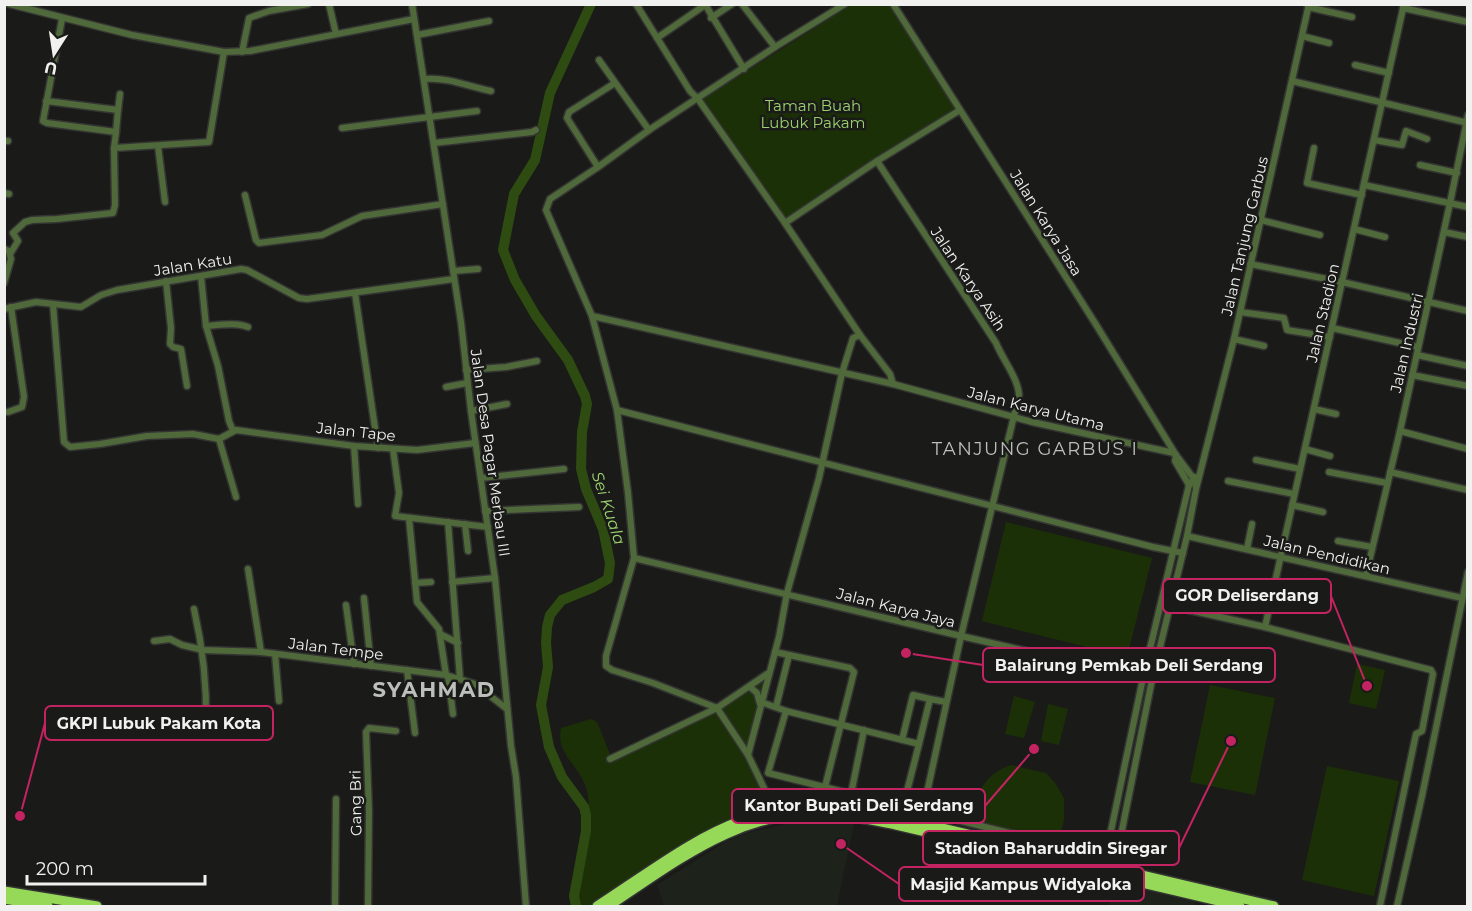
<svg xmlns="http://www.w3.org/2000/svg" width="1472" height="911" viewBox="0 0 1472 911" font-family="Montserrat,sans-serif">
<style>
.built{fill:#1d221a}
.green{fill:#1c3007}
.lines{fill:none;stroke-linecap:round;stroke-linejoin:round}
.river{stroke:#2e4b11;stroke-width:10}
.minor-casing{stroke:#343533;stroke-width:9}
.highway-casing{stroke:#343533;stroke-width:12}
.minor{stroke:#4f693a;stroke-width:6}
.highway{stroke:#96d959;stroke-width:9}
.labels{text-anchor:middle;stroke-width:5;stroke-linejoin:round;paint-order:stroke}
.park-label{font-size:15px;fill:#9bd16d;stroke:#1a1b19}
.street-label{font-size:15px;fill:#f1f2f0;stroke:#1a1b19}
.water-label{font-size:16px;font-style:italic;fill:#9dd46f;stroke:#1a1b19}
.quarter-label{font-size:18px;letter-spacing:1.5px;fill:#bdbfbb;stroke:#1a1b19}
.district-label{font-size:21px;font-weight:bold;letter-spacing:1.5px;fill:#bdbfbb;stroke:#1a1b19}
.leader{fill:none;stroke:#c42362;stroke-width:2}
.callout-dot{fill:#c42362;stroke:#1a1b19;stroke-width:2}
.callout{fill:#1a1b19;stroke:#c42362;stroke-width:2}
.callout-label{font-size:16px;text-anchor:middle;font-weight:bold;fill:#f1f2f0}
</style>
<rect width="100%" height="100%" fill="#1a1b19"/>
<!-- built -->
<g class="built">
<path d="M824 820 854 824 837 906H664L657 885 725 842 747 833 787 824Z"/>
<path d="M1114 882 1196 901 1194 906H1109Z"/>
</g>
<!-- green -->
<g class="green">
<path d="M890 4 957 110 786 220 703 99 851 5Z"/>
<path d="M1006 522 1152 558 1127 657 982 621Z"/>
<path d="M1357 664 1385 670 1376 709 1349 703Z"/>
<path d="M769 676 751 765 772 810 665 859 662 856 592 906H581L578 898C582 868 594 820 587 791 582 767 555 755 561 728L591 719 597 722 612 759 716 710Z"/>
<path d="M1210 685 1275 698 1255 795 1190 782Z"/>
<path d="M1014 696 1035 702 1024 738 1005 734Z"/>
<path d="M1048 704 1068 709 1059 745 1041 741Z"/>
<path d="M1011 765 1046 773 1055 783 1064 798V819L1059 842 969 820C978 794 982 775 1011 765Z"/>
<path d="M1327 766 1399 781 1374 896 1302 880Z"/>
</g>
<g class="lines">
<!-- river -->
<path class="river" d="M576 906 574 896 586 831V815L584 807 562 777 549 747 541 705 548 667 546 643 547 627 550 615 562 600 594 587 608 579 610 563 603 529 586 489 581 469 582 432 587 404 585 396 568 360 536 316 515 280 503 250 514 194 535 160 550 93 591 4"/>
<defs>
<g id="minor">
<path d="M9 4 132 35 224 52 250 51 414 19"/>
<path d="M329 4 336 34"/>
<path d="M412 4 461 322 471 411 495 578 511 746 516 777 526 906"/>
<path d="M636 4 690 91 698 99 785 223 877 161 960 110"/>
<path d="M742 4 775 47"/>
<path d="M893 4 1095 323 1176 455 1194 479 1196 488"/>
<path d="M706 6 744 69"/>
<path d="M1308 7 1352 17"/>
<path d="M1403 8 1468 22"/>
<path d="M711 18 732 4"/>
<path d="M62 19 43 121 47 123 116 132 118 110"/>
<path d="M417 35 489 21"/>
<path d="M1302 36 1329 43"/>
<path d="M657 38 705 5"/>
<path d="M242 52 249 18 269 11 308 4"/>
<path d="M599 60 649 130"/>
<path d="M1355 65 1389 73"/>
<path d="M425 79C449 77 469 87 491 91"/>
<path d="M1292 81 1468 123"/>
<path d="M46 101 118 110 120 94"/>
<path d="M342 128 477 111"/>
<path d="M116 132 114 148 209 142 224 52"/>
<path d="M1374 140 1402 145 1406 131 1427 139"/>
<path d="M4 141H8"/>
<path d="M434 143 532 132 536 130"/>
<path d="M158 146 165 202"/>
<path d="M1314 148 1307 183 1362 195"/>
<path d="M877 161 996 343C1003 360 1018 378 1019 395L961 636 923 811"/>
<path d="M1420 165 1457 173"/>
<path d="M598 167 567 118 569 112 615 83"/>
<path d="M1364 185 1468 207"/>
<path d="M4 193 9 194"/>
<path d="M245 195 256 240 259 243 322 235 362 216 443 204"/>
<path d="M1261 220 1320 235"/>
<path d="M785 223 860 335 890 374 893 384"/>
<path d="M1354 229 1385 237"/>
<path d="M1444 232 1468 237"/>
<path d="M4 249 9 251 11 259 4 283"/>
<path d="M10 254 18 241 13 233 25 222 32 220 57 219 113 213 115 205 114 148"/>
<path d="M1250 264 1342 282 1468 311"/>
<path d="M453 271 478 269"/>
<path d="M201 276 206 326 218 366 229 421 233 431"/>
<path d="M166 281 171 328 170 344 173 347 181 349 187 386"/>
<path d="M355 293 378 448"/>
<path d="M53 304 64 442 70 447 100 444 147 436 193 434 219 439 236 430 354 446 417 450 475 443"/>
<path d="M4 309 36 302 81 307 101 295 117 290 241 269 247 270 299 298 307 299 454 279"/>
<path d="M1240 312 1284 318 1287 330 1330 337"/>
<path d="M592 316 893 384 1032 422 1174 453"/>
<path d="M206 326C220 325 236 322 248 327"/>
<path d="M1332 328 1418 347"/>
<path d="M1234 339 1264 346"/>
<path d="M1417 355 1468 366"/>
<path d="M466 370 506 367 537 361"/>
<path d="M1412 375 1468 386"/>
<path d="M446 387 467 383"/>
<path d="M1314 409 1336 414"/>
<path d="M617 410 1153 547 1183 553"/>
<path d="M471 411 507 404"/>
<path d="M8 412 22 407 24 397 11 307"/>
<path d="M1400 431 1468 449"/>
<path d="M219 439 236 497"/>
<path d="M354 446 358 504"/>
<path d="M393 449 399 493 395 516 488 527"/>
<path d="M1305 449 1330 456"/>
<path d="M1176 455 1175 461 1189 485"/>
<path d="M1256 460 1300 469"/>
<path d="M1329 472 1387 483"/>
<path d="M1390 472 1468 490"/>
<path d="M481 478 564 469"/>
<path d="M1228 481 1294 494"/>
<path d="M1292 505 1323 512"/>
<path d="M485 511 579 507"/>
<path d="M409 518 417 602 439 629 446 675"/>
<path d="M448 522 460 679"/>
<path d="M465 524 468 551"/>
<path d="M1187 536 1462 598"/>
<path d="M1338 541 1372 547"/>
<path d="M1247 549 1252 524"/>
<path d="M634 558 961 636 1152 680"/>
<path d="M248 569 261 652"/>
<path d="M1366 575 1400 431 1450 203 1468 115"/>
<path d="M452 582 495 578"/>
<path d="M415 583 431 582"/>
<path d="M364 598 371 666"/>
<path d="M346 605 354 664"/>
<path d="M1171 606 1265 627 1431 670 1433 674 1422 731 1416 734 1380 906"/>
<path d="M194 609C203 648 207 685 206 725"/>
<path d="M1265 627 1404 4"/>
<path d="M440 634 458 643"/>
<path d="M154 641 170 639 182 645 203 650 261 652 446 675 475 684 507 709"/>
<path d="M775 652 850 668 854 672 825 787"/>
<path d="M275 654 279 701"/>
<path d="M407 670 415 733"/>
<path d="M448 676 453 714"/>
<path d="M750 687 757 693 760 704"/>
<path d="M930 699 946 702"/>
<path d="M761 702 786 711 919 744 930 699 913 695 902 740"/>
<path d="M776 707 789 655"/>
<path d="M786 711 768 773 1062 846 1106 854"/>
<path d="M748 755 779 637 787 593 819 478 842 373 853 338 860 335"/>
<path d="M610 759 717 708 767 674"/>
<path d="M851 794 864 730"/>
<path d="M903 807 919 744"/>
<path d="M775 811 748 755 717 708 653 683 612 670 606 666V656L634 558 628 493 617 410 592 316 546 210 550 199 598 167 649 130 775 47 845 4"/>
<path d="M1103 869 1143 678 1189 485 1195 477"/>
<path d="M1114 870 1152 680 1187 536 1196 489 1234 339 1309 4"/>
<path d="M335 906 336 799"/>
<path d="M368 906 369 811 366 732 369 728 396 731"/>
<path d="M1397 906 1422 796 1468 572"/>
</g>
<g id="highway">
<path d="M4 891 97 906"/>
<path d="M4 899 48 906"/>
<path d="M597 906C697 841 751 789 878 813L1274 906"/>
<path d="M609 906C677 861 745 806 833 814 854 816 875 821 896 825L1240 906"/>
</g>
</defs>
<!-- minor casing -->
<use href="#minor" class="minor-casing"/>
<!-- highway casing -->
<use href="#highway" class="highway-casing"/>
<!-- minor -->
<use href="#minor" class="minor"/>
<!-- highway -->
<use href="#highway" class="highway"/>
</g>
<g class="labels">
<!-- park labels -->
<g class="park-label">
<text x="813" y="111">Taman Buah<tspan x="813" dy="17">Lubuk Pakam</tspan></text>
</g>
<!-- street labels -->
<g class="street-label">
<text transform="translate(1046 223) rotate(58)" y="5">Jalan Karya Jasa</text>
<text transform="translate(1245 236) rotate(-77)" y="5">Jalan Tanjung Garbus</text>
<text transform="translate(193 265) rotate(-9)" y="5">Jalan Katu</text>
<text transform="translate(968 279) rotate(56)" y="5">Jalan Karya Asih</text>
<text transform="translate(1323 313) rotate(-77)" y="5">Jalan Stadion</text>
<text transform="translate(1407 343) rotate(-77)" y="5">Jalan Industri</text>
<text transform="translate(1036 409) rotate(14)" y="5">Jalan Karya Utama</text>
<text transform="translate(356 432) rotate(6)" y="5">Jalan Tape</text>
<text transform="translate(490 453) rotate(82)" y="5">Jalan Desa Pagar Merbau III</text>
<text transform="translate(1327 555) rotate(13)" y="5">Jalan Pendidikan</text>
<text transform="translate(896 608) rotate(14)" y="5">Jalan Karya Jaya</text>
<text transform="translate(336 649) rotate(7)" y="5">Jalan Tempe</text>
<text transform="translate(356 803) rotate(-91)" y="5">Gang Bri</text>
</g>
<!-- water labels -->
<g class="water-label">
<text transform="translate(609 508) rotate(72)" y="6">Sei Kuala</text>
</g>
<!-- quarter labels -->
<g class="quarter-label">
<text x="1035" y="455">TANJUNG GARBUS I</text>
</g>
<!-- district labels -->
<g class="district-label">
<text x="434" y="697">SYAHMAD</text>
</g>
</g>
<!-- callouts -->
<path class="leader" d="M1367 686L1331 596M906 653L983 665M20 816L45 723M1034 749L985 806M1231 741L1179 848M841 844L899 884"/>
<g class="callout-dot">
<circle cx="1367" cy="686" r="6"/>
<circle cx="906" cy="653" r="6"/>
<circle cx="20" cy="816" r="6"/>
<circle cx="1034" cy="749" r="6"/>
<circle cx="1231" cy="741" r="6"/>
<circle cx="841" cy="844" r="6"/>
</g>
<g class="callout">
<rect x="1163" y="579" width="168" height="34" rx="6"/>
<rect x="983" y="648" width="292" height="34" rx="6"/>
<rect x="45" y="706" width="228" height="34" rx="6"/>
<rect x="732" y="789" width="253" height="34" rx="6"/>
<rect x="923" y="831" width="256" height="34" rx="6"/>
<rect x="899" y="867" width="245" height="34" rx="6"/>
</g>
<g class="callout-label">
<text x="1247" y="601">GOR Deliserdang</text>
<text x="1129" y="671">Balairung Pemkab Deli Serdang</text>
<text x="159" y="729">GKPI Lubuk Pakam Kota</text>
<text x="859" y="811">Kantor Bupati Deli Serdang</text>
<text x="1051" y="854">Stadion Baharuddin Siregar</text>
<text x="1021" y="890">Masjid Kampus Widyaloka</text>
</g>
<!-- border -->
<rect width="1472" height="911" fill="none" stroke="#f1f2f0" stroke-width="12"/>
<!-- north arrow -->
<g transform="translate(54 54) rotate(192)" stroke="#1a1b19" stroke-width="4.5" paint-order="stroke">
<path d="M0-4.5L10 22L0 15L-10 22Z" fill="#f1f2f0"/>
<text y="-9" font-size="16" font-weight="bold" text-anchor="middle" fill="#f1f2f0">U</text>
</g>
<!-- scale -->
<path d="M27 875v9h178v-9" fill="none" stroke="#f1f2f0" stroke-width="3"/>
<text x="36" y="875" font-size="18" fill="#f1f2f0" stroke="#1a1b19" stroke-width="4.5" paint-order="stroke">200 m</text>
</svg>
